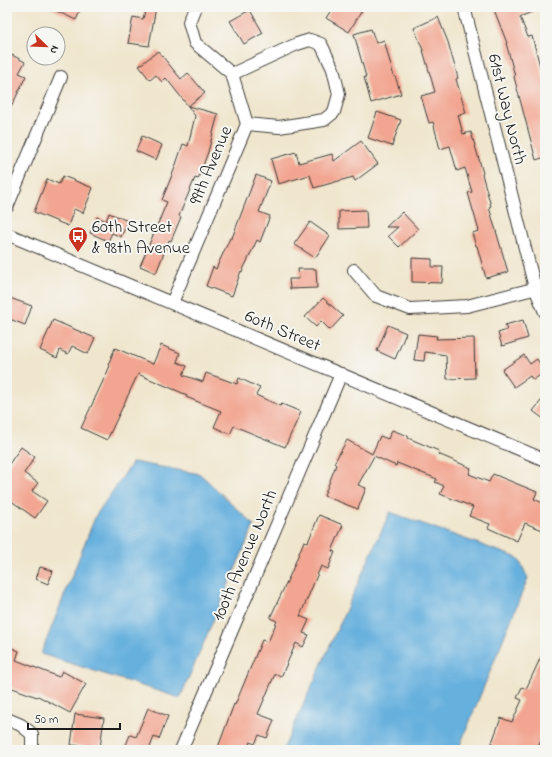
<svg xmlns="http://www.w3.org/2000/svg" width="552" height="757" viewBox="0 0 552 757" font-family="'Indie Flower',sans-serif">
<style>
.water{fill:#66b0de;stroke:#41667d}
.building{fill:#f2a590}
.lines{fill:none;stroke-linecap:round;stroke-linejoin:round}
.minor-casing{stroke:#3c3a37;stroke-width:14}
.minor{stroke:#fff;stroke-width:12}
.labels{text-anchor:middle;stroke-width:4;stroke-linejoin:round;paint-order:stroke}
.street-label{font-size:18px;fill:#1c1c1c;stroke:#f6f6f2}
.poi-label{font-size:18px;fill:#1c1c1c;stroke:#f6f6f2;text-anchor:start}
</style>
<rect width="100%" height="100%" fill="#f6f6f2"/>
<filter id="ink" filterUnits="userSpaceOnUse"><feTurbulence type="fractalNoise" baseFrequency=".025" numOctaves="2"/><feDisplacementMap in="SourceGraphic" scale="8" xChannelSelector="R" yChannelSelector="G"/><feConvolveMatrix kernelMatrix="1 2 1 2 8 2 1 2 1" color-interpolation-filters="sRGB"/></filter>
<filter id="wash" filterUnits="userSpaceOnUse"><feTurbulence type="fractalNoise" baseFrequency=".012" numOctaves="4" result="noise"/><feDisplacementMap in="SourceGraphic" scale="16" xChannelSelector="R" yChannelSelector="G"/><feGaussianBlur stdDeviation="0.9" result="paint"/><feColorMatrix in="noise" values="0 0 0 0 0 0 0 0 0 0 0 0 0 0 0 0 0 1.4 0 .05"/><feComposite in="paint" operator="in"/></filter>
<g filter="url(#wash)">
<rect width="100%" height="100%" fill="#f0e6ce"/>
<!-- water -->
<g class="water">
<path d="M133 462 200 474 254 525 180 698 41 654 96 515Z"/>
<path d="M390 512 518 558 528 578 458 750H283Z"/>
</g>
<g id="blocks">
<!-- building -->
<g class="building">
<path d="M48 7H82L76 20Z"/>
<path d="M146 7H156L149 46 128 43 133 17 143 19Z"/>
<path d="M333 7H364L349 32 326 18Z"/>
<path d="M493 7H543L520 17 528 37 532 36 545 85V157L536 160 514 77 515 76 506 43H507Z"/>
<path d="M250 10 263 33 244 44 230 21Z"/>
<path d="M438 17 448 42 458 78 456 79 466 113 458 115 463 134 471 132 483 173 482 174 491 206 489 207 508 272 486 278 477 246H476L472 233 479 231 468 193 472 192 465 168 457 171 450 146 440 149 433 122 429 123 421 96 435 92 423 50 414 28Z"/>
<path d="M371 29 376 43 384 40 394 77 395 76 401 94 371 103 364 77H366L354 34Z"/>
<path d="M158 51 181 79 188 73 205 93 188 106 166 78 162 82 156 75 150 80 139 66Z"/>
<path d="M12 55 25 62 19 73 26 76 7 116V67Z"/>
<path d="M188 106 218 114 208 152 198 179 195 178 179 216 181 217 171 241 169 240 156 273 140 266 167 202 162 200 174 170 183 144 188 146 195 116Z"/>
<path d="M377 112 401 120 392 146 368 138Z"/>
<path d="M142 136 162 145 156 160 136 151Z"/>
<path d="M361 141 378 164 355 181 353 177 314 188 310 175 278 184 271 159 296 152 299 163 332 154 334 161Z"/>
<path d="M256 175 271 181 259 212 270 216 260 242 257 240 242 272 241 271 232 296 206 286 213 267 216 269 230 238H232Z"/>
<path d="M63 176 93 188 83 213 74 209 68 226 34 212 47 179 59 184Z"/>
<path d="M366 210 367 228 339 229V211Z"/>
<path d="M402 212 418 229 399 247 388 236 398 227H386Z"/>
<path d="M109 213 128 221 121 237 112 233 108 241 90 233 97 217 106 221Z"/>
<path d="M310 222 330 236 315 258 294 244Z"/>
<path d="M412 258 432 259V267H443L442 283 412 282Z"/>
<path d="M298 269H316L317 288 290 289 289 279H299Z"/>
<path d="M7 297 32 306 25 325 7 318Z"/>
<path d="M323 298 343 316 330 330 321 321 316 327 305 317Z"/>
<path d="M53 320 95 338 88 354 72 346 68 354 60 350 57 358 40 350Z"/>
<path d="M523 320 528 338 502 346 498 333 507 330 505 325Z"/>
<path d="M388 325 406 333 395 359 377 351Z"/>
<path d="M418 334 437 336 436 339 474 338 475 378 447 379 446 355 425 352 424 361 414 360Z"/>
<path d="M161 345 180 353 177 362 187 366 183 375 203 382 206 373 237 384 239 378 260 388 256 395 280 406 282 404 301 412 285 447 234 426 230 434 214 427 221 411 186 397 187 395 138 374 107 440 81 428 110 366 108 365 115 348 153 364Z"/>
<path d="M524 355 530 364 537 359 545 372 533 380 530 376 514 387 502 370Z"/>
<path d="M545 396V420L533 411Z"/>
<path d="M392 430 408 436V438L439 451 438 454 471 468 469 474 489 482 493 474 537 492 534 499 545 504V531L525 523 517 541 488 528 490 524 469 516 473 507 440 494 444 486 435 482 437 479 397 463 396 466 374 456 358 485 366 488 358 509 324 496 336 465 334 463 347 440 372 454 380 436 388 439Z"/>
<path d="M21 447 35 457 24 473 38 483 32 491 47 501 35 518 7 498V467Z"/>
<path d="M319 515 343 525 332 551 335 552 328 569 321 566 300 616 309 620 303 633 309 635 303 647 296 643 281 677 275 674 258 714 274 720 267 738 259 735 255 744 250 742 247 750H217L234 704 235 705 262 640 268 642 277 621 270 618 291 573 304 541 308 542Z"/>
<path d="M40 567 53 571 48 584 36 579Z"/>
<path d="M7 646 19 651 16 660 59 677 62 671 86 684 70 713 38 696 37 697 7 686Z"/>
<path d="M545 648V730L537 750H503L491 745 501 718 512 722 522 700 517 698 522 687 526 689Z"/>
<path d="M148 708 168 716 159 739 154 737 149 750H124L130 735 136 737Z"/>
<path d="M75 714 104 718 100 748 71 745Z"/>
</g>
</g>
</g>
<g filter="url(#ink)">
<use href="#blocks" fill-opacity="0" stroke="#3c3a37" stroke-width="1"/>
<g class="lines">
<defs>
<g id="minor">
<path d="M464 7 535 288 545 312"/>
<path d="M232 74 297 44 310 40 321 44 333 69 339 94 334 112 324 120 279 127 247 124"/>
<path d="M7 207 61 77"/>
<path d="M7 234 545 460"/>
<path d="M354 270 376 296 410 309 467 306 545 286"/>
<path d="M172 303 247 124 232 74 195 43 189 22 195 7"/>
<path d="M7 719 21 725 32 734V750"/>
<path d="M181 750 341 374"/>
</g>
</defs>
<!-- minor casing -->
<use href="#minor" class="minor-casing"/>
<!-- minor -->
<use href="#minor" class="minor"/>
</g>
</g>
<!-- icons -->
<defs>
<symbol id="bus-pin" viewBox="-11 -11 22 30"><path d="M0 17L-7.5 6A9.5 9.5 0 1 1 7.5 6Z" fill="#c8321e" stroke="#f6f6f2"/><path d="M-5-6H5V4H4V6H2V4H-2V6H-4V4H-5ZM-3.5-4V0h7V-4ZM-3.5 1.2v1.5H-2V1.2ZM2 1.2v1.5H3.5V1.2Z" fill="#fff"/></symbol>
</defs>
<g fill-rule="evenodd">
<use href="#bus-pin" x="67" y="225" width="22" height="30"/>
</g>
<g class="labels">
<!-- street labels -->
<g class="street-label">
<text transform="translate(508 109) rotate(76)" y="6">61st Way North</text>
<text transform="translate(210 165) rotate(-67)" y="6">99th Avenue</text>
<text transform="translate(283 330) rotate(23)" y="6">60th Street</text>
<text transform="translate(244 555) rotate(-67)" y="6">100th Avenue North</text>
</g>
<!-- poi labels -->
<g class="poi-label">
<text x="92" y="232">60th Street<tspan x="92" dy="21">&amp; 98th Avenue</tspan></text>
</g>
</g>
<!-- margin -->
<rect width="552" height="757" fill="none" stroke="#f6f6f2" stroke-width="24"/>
<!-- north arrow -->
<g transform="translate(46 46) rotate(113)"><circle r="19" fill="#f6f6f2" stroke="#9f9f9c"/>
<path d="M0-3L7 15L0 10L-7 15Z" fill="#c8321e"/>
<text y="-6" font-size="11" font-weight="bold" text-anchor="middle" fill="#1c1c1c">N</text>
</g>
<!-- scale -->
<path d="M28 723v6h92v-6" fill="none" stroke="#1c1c1c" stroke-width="2"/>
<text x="34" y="723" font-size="12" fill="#1c1c1c" stroke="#f6f6f2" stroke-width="3" paint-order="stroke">50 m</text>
</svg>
